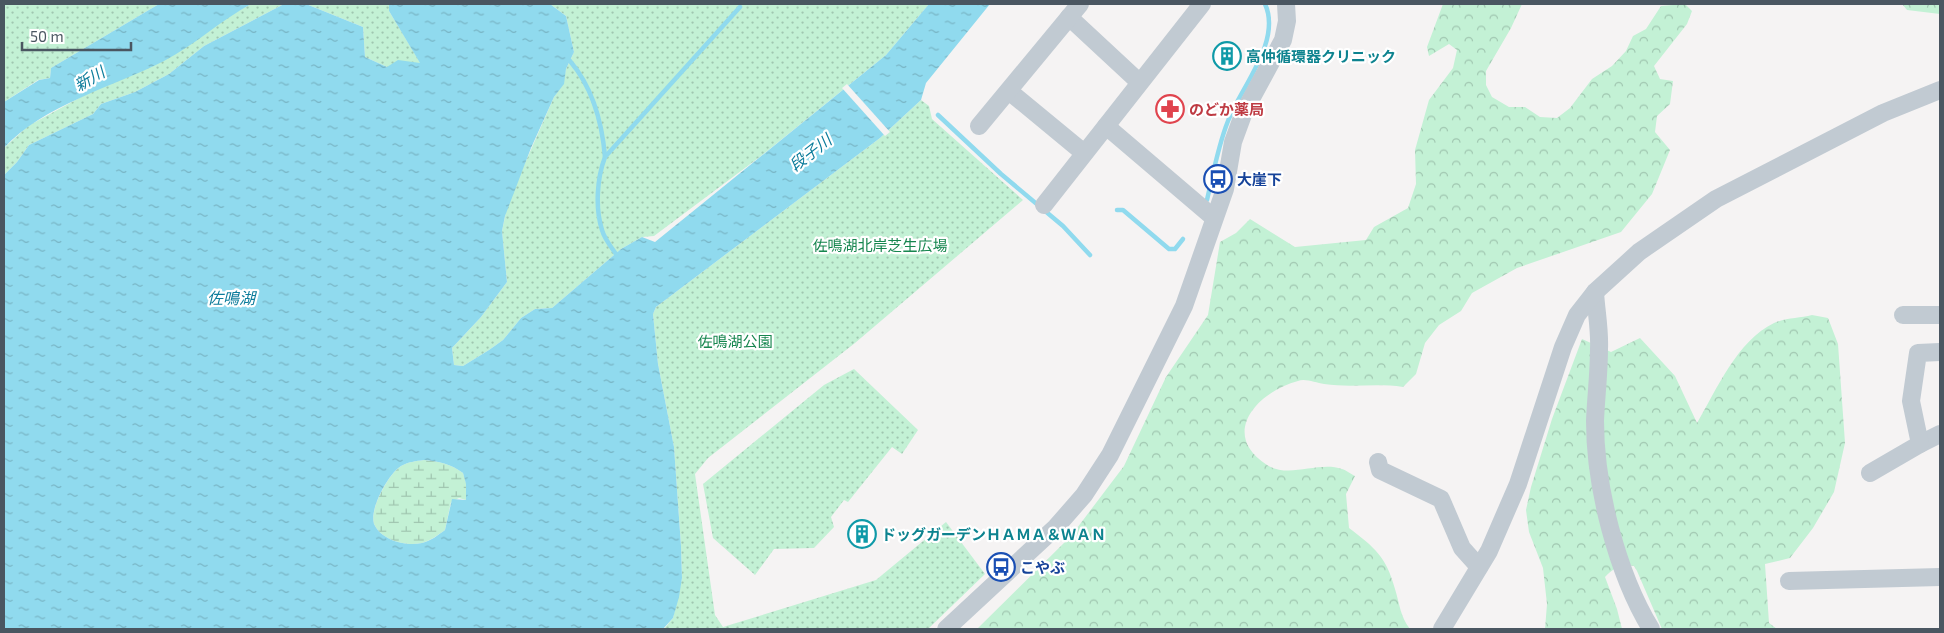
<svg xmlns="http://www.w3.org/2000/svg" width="1944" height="633" viewBox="0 0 1944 633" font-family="'Exo 2','Noto Sans JP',sans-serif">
  <defs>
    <pattern id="forest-crowns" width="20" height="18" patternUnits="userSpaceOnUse" patternTransform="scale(1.25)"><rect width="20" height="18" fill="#c3f1d5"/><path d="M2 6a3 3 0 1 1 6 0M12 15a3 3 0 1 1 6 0" fill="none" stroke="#a0c6b0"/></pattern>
    <pattern id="wetland-marsh" width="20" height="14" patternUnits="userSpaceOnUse" patternTransform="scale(1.25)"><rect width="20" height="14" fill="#c3f1d5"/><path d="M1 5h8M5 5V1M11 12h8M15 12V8" fill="none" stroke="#a0c6b0"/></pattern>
    <pattern id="park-dots" width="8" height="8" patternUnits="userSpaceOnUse" patternTransform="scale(1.25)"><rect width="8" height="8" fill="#c3f1d5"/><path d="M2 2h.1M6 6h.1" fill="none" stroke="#a0c6b0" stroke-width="1.8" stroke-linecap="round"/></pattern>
    <pattern id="water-ripples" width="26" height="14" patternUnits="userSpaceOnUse" patternTransform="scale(1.25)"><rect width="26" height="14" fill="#90daee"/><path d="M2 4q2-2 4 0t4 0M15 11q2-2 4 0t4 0" fill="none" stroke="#78b4c4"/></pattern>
  </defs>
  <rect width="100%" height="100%" fill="#f5f3f3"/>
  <!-- forest -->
  <g fill="url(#forest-crowns)">
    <path d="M 1443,4 L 1522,4 L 1511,28 L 1486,71 L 1486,85 L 1492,97 L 1509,107 L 1525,107 L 1540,117 L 1557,118 L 1570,108 L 1592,79 L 1612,66 L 1626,51 L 1633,36 L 1646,29 L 1661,6 L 1685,4 L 1692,11 L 1687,24 L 1654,66 L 1660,79 L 1673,81 L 1670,104 L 1657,116 L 1655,132 L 1670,150 L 1652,194 L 1621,232 L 1517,268 L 1472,293 L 1461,311 L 1439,325 L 1425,343 L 1416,374 L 1403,387 C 1377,383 1350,388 1324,384 C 1316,383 1305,378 1298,381 C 1257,392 1219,434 1267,465 C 1289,479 1318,461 1342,469 C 1346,470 1351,474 1355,476 L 1346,494 L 1349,528 C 1375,548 1386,556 1395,589 C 1400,605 1400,616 1410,629 L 977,629 L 1071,536 L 1124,466 L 1166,377 L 1208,315 L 1220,242 L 1236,233 L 1250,219 L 1295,247 L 1366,240 L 1374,227 L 1408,208 L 1416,184 L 1415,150 L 1429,100 L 1453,68 L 1457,50 L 1449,44 L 1429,56 L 1427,47 Z"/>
    <path d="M 1902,4 L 1940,4 L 1940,14 L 1907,10 Z"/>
    <path d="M 1812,315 L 1828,318 L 1838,344 L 1845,443 L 1834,492 L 1813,528 L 1790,558 L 1765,564 L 1769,623 L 1777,629 L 1662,629 L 1637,571 L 1634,566 C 1622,563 1613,568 1605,577 L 1617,609 L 1622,629 L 1545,629 L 1547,604 L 1543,568 L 1529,532 L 1526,510 L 1531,487 L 1552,419 L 1582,339 L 1611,352 L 1640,338 L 1675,376 L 1697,423 C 1717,389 1737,341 1774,323 C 1785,318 1800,318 1812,315 Z"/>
  </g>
  <!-- wetland -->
  <path fill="url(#wetland-marsh)" d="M 424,460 C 438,461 451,464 463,473 L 466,483 L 466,500 L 459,498 L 451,502 L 445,530 C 438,535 430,541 422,543 C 406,547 381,540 374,524 C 369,510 389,473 401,466 C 408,462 416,461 424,460 Z"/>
  <!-- park -->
  <g fill="url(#park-dots)">
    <path d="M 4,4 L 159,4 L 51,68 L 50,78 L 38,80 L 4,102 Z"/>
    <path d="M 251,4 L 284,4 L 204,46 L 169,74 L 135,92 L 101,104 L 93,114 L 29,145 L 17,162 L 4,175 L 4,148 L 28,126 Z"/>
    <path d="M 306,4 L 389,4 L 389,11 L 421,64 L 387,67 L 365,57 L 363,27 Z"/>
    <path d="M 550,4 L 929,4 L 886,55 L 761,156 L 654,236 L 642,237 L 621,249 L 552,308 L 535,309 L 521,318 L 503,340 L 489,350 L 463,366 L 454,365 L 452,348 L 481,317 L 507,282 L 502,231 L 508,202 L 554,97 L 563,84 L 566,69 L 574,52 L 566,16 Z"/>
    <path d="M 921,100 L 929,106 L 932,119 L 1023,200 L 855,343 L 708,458 L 695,474 L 715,615 L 723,627 L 876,580 L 946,522 L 985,574 L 928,629 L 664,629 L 673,618 L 682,578 L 681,546 L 674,447 L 658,364 L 653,314 L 656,307 L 880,138 Z"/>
    <path d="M 854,369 L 918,430 L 902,454 L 892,447 L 848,502 L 844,500 L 831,517 L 834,527 L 814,548 L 774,549 L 755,575 L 713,538 L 703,484 L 824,385 Z"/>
  </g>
  <!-- water -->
  <g fill="url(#water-ripples)" fill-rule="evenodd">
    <path d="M 159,4 L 251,4 C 221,20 195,45 164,61 C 113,87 43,105 4,148 L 4,102 L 39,80 L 50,78 L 51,68 Z"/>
    <path d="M 284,4 L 306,4 L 363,27 L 365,57 L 387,67 L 398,60 L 420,63 L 389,11 L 389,4 L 550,4 L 566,16 L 574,52 L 566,69 L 564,84 L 554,97 L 531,148 L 505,216 L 502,231 L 507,282 L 481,317 L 452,348 L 454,365 L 463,366 L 489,350 L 503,340 L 521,318 L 535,309 L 552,308 L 621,249 L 642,237 L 655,242 L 886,55 L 929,4 L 990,4 L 926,83 L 921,100 L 880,138 L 656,307 L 653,314 L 658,364 L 674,447 L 681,546 L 682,578 L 679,597 L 673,618 L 663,629 L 4,629 L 4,175 L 17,162 L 29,145 L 93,114 L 101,104 L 135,92 L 169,74 L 204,46 ZM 424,460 C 438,461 451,464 463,473 L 466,484 L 466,500 L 452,499 L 445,530 C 438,535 431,541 422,543 C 406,547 381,540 374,524 C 369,509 389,473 401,466 C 408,462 416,461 424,460 Z"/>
  </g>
  <!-- pier -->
  <path fill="#f5f3f3" d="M 847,84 L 890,132 L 885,136 L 842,88 Z"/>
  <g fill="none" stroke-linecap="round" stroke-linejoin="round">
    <!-- stream -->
    <g stroke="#90daee" stroke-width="4.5">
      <path d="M 570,61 C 593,88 602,122 605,157"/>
      <path d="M 938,115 L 1001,174 L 1063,226 L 1090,255"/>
      <path d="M 1207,200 C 1213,174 1218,146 1228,121 C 1241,87 1282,41 1265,4"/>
      <path d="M 1117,210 L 1123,210 L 1169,249 L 1175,249 L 1183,239"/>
      <path d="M 616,254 C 611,247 604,238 602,230 C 595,208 597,178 605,157 L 740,7"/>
    </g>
    <!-- minor -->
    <g stroke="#c1cad2" stroke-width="18">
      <path d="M 1069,17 L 1139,82"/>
      <path d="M 1010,92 L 1084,153"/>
      <path d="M 979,126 L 1080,4"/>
      <path d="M 1106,126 L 1214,218"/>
      <path d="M 1044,205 L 1202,4"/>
      <path d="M 1595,292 C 1596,310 1600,330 1599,349 C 1599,373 1596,397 1595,421 C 1595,487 1617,573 1651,629"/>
      <path d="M 1903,315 L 1940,315"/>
      <path d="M 1920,444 L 1940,434"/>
      <path d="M 1378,462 L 1380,470 L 1441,499 L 1462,548 L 1479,567"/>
      <path d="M 1870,473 L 1920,444 L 1911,401 L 1918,353 L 1940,352"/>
      <path d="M 1789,581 L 1940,577"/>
      <path d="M 946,629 L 1056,527 L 1084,495 L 1110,455 L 1184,306 L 1225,189 L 1233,142 L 1244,112 L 1283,40 L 1287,21 L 1286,4"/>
      <path d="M 1442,629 L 1489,551 L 1518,484 L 1563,347 L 1577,315 L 1595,292 L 1639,252 L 1716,199 L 1883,113 L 1940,90"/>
    </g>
  </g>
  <!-- icons -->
  <defs>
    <symbol id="building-ring" viewBox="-11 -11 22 22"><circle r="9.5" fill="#fff" stroke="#0f9aa8" stroke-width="1.5"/><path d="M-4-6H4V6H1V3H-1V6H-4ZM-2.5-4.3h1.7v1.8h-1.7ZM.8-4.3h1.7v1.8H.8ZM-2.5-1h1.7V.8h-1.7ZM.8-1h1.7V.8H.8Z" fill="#0f9aa8"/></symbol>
    <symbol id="pharmacy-ring" viewBox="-11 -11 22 22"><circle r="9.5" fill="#fff" stroke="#e0444e" stroke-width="1.5"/><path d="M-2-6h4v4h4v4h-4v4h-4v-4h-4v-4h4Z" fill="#e0444e"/></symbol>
    <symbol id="bus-ring" viewBox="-11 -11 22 22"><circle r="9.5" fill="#fff" stroke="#1a4fb4" stroke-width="1.5"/><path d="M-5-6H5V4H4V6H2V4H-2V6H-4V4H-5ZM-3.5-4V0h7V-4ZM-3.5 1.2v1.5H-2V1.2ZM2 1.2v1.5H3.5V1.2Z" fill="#1a4fb4"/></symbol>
  </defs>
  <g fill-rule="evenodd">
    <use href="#building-ring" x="1211" y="40" width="32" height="32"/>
    <use href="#pharmacy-ring" x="1154" y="93" width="32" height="32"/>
    <use href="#bus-ring" x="1202" y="163" width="32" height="32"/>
    <use href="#building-ring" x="846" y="518" width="32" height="32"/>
    <use href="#bus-ring" x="985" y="551" width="32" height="32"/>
  </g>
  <g text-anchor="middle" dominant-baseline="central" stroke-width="4.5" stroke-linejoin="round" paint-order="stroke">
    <!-- culture labels -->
    <g font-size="15" font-weight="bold" fill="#0d838f" stroke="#fff" text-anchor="start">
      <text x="1246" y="56">高仲循環器クリニック</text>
      <text x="881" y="534">ドッグガーデンＨＡＭＡ＆ＷＡＮ</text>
    </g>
    <!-- health labels -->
    <g font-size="15" font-weight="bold" fill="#be3a42" stroke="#fff" text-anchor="start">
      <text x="1189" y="109">のどか薬局</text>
    </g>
    <!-- transit labels -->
    <g font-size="15" font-weight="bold" fill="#164399" stroke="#fff" text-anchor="start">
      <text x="1237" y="179">大崖下</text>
      <text x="1020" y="567">こやぶ</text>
    </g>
    <!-- park labels -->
    <g font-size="15" fill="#17864f" stroke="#fff">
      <text x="880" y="245">佐鳴湖北岸芝生広場</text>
      <text x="735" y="341">佐鳴湖公園</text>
    </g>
    <!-- water labels -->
    <g font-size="16" font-style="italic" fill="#0c7c9b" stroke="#fff">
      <text transform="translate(89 78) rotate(-30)">新川</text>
      <text transform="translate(810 152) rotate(-38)">段子川</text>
      <text x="231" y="297">佐鳴湖</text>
    </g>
  </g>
  <!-- border -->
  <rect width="1944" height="633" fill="none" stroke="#4a5661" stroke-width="10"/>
  <!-- scale -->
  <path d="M22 42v8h109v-8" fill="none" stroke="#4a5661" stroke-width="2.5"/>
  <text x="30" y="42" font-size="15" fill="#4a5661" stroke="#ffffff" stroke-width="4" paint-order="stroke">50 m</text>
</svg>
